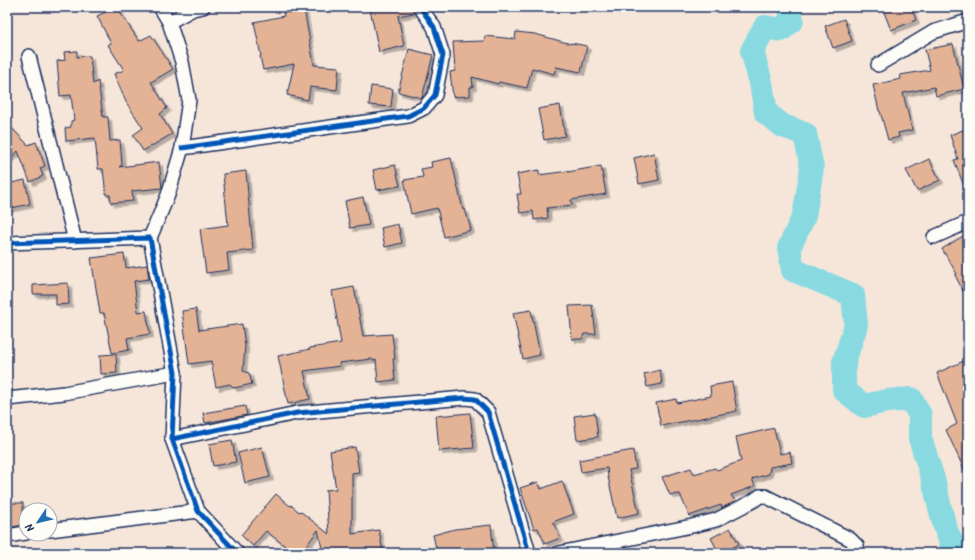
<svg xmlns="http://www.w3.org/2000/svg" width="975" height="560" viewBox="0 0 975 560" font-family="Kalam,sans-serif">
  <defs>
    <filter id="shadow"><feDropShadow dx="3.5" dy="3.5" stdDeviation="0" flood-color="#0004"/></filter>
  </defs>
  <rect width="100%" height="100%" fill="#f6e6da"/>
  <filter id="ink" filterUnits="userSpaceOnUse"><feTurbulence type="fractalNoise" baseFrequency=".025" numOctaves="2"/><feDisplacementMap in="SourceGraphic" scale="8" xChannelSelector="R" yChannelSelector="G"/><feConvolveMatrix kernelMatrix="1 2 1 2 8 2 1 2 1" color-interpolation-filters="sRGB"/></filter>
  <g filter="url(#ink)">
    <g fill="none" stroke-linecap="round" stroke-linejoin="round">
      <!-- river -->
      <path stroke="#88dae0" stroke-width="24" d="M 790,7 L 792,20 L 781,30 L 765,27 L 752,51 L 761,83 L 766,113 L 783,126 L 805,134 L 812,168 L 804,216 L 789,248 L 793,270 L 853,295 L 856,325 L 844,362 L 844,390 L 864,406 L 887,401 L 911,399 L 920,415 L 920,438 L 933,479 L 944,524 L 952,545 L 968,550"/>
    </g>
    <!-- building -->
    <g fill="#e4b396" stroke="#1b2f5e" filter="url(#shadow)">
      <path d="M 116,7 L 118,7 L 123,17 L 139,41 L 151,35 L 173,69 L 151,82 L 167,108 L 160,114 L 172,134 L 143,151 L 133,135 L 143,128 L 126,102 L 114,74 L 124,70 L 108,45 L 111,43 L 97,16 Z"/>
      <path d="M 381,7 L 412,7 L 414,13 L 398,16 L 404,46 L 379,52 L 370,9 Z"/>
      <path d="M 882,7 L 911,7 L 916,20 L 891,30 Z"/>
      <path d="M 304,9 L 314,65 L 339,67 L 337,90 L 310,87 L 308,100 L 287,95 L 294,64 L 263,70 L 260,56 L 261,56 L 254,22 L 284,16 L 283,13 Z"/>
      <path d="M 844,19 L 852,41 L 833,48 L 825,26 Z"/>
      <path d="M 516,32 L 535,34 L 571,44 L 571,43 L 587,46 L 581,72 L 556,67 L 554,74 L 532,68 L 527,88 L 499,82 L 498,84 L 472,77 L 473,87 L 470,87 L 470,96 L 453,97 L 450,72 L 455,71 L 453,42 L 484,41 L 485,36 L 515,39 Z"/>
      <path d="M 953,44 L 964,89 L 936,96 L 934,87 L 903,93 L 912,130 L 898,133 L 899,137 L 888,140 L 880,111 L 879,111 L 873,85 L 901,79 L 900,75 L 930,70 L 925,50 Z"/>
      <path d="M 409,49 L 433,55 L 422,98 L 398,92 Z"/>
      <path d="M 77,51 L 77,57 L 90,56 L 93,84 L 98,81 L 103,117 L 108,117 L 110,141 L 120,140 L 122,165 L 119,167 L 159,162 L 162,188 L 132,191 L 133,201 L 111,203 L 110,195 L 106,195 L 103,169 L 98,169 L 95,138 L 66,141 L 65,128 L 71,127 L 71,121 L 74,120 L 71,95 L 60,96 L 57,61 L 65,60 L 64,52 Z"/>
      <path d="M 371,86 L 393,89 L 391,107 L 369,105 Z"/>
      <path d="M 560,105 L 565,136 L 544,140 L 538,109 Z"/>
      <path d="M 7,123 L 28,145 L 36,142 L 45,166 L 40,168 L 43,176 L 30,182 L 18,151 L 7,161 Z"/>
      <path d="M 968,128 L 968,194 L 967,194 L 954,160 L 958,159 L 950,135 Z"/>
      <path d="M 654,153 L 659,180 L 639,184 L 634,158 Z"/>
      <path d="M 451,158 L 463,210 L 465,209 L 471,230 L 444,237 L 437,208 L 411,214 L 404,180 L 423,177 L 421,169 L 432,167 L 431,162 Z"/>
      <path d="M 929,159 L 940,180 L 917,191 L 906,170 Z"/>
      <path d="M 395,165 L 400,186 L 377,190 L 373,170 Z"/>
      <path d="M 601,166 L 606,194 L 571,200 L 572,205 L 547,208 L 548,218 L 534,220 L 533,211 L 520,213 L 517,194 L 521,194 L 517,174 L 539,170 L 539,175 L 568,171 L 568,172 Z"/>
      <path d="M 246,171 L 253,250 L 227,253 L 229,270 L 206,273 L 200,229 L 228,225 L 223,174 Z"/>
      <path d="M 25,180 L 30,204 L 7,209 L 7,184 Z"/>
      <path d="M 363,197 L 369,225 L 350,228 L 345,201 Z"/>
      <path d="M 398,224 L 402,243 L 385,247 L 381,228 Z"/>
      <path d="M 963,236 L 968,244 L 968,301 L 955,275 L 957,274 L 942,249 Z"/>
      <path d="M 124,254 L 126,268 L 147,265 L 149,279 L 134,281 L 138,312 L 146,311 L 150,334 L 127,338 L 129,350 L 112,353 L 104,313 L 100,313 L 91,258 Z"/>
      <path d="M 68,283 L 69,304 L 56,305 L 56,294 L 33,294 L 33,285 Z"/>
      <path d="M 354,287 L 363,336 L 392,334 L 395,359 L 393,359 L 395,380 L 378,382 L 376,360 L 373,361 L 372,359 L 339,363 L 340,366 L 304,371 L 310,399 L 288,404 L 278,356 L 310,349 L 310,348 L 341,343 L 332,291 Z"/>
      <path d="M 592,305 L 596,334 L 584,334 L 582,339 L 572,339 L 569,306 Z"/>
      <path d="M 196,309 L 199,330 L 242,324 L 245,346 L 243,371 L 249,373 L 252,384 L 234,388 L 230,384 L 216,387 L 211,361 L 189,364 L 182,311 Z"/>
      <path d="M 531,310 L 540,355 L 523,359 L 513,313 Z"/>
      <path d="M 116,354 L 117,373 L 101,374 L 100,355 Z"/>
      <path d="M 968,359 L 968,478 L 946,430 L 957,424 L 937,373 Z"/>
      <path d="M 660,370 L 662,384 L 647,387 L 644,374 Z"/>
      <path d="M 732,382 L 737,411 L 661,426 L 656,403 L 676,399 L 677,403 L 711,396 L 710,386 Z"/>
      <path d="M 245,406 L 247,415 L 205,423 L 203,413 Z"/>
      <path d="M 470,413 L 474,448 L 439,451 L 436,416 Z"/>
      <path d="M 595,413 L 598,437 L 577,440 L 574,416 Z"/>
      <path d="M 774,428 L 780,454 L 790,452 L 792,463 L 770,467 L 769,474 L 752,479 L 755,486 L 731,495 L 735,501 L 722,508 L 721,505 L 689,516 L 680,494 L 670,495 L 662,477 L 691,468 L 694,474 L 715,468 L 717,470 L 741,461 L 736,437 Z"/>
      <path d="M 232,440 L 236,462 L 213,466 L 209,444 Z"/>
      <path d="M 262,447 L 270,477 L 245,483 L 238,453 Z"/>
      <path d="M 355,447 L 359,472 L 352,473 L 352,534 L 379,530 L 383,553 L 323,553 L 318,530 L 301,553 L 280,553 L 285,546 L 266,531 L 253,546 L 241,535 L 276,494 L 290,506 L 291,505 L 299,512 L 300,511 L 329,534 L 326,490 L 336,489 L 330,451 Z"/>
      <path d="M 633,450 L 636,469 L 629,470 L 639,513 L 617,518 L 608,477 L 607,468 L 581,472 L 579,460 Z"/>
      <path d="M 562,481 L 574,514 L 553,522 L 560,538 L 545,544 L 538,528 L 534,529 L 520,488 L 538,482 L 541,489 Z"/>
      <path d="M 7,503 L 23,503 L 23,525 L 7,528 Z"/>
      <path d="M 491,525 L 494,553 L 437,553 L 433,535 L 455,529 Z"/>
      <path d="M 730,528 L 739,544 L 723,553 L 719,553 L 711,538 Z"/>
    </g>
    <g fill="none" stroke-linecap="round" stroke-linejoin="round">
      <defs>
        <g id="minor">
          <path d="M 169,22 L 193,9 L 203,7"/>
          <path d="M 29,56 L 75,241"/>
          <path d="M 878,65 L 933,32 L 968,21"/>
          <path d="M 182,148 L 408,116 L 424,108 L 435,95 L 443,55 L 434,27 L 420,7"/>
          <path d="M 934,237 L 968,222"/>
          <path d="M 150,238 L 168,195 L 182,148 L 189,100 L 182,62 L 169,22 L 160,7"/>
          <path d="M 7,243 L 150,238 L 175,373 L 172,439 L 198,511 L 237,553"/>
          <path d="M 7,399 L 64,393 L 175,373"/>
          <path d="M 172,439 L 297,413 L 464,398 L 475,399 L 488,412 L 529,553"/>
          <path d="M 50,530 L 198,511"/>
          <path d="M 7,536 L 26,533"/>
          <path d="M 559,553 L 692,526 L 716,520 L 753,501 L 760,496 L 765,496 L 850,539 L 857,546 L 858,553"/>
        </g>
      </defs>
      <!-- minor casing -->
      <use href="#minor" stroke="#1b2f5e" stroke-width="16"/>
      <!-- minor -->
      <use href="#minor" stroke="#fdfcf7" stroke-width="13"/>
      <defs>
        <g id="cycleway">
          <path d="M 182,148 L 408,116 L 424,108 L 435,95 L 443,55 L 434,27 L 420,7"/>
          <path d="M 7,243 L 150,238 L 175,373 L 172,439 L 198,511 L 237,553"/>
          <path d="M 172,439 L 297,413 L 464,398 L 475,399 L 488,412 L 529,553"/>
        </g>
      </defs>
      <!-- cycleway casing -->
      <use href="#cycleway" stroke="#fdfcf7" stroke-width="8"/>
      <!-- cycleway -->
      <use href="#cycleway" stroke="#0057b8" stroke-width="5"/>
    </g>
  </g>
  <!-- margin -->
  <rect width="975" height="560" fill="none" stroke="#fdfcf7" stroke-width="24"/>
  <rect x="12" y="12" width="951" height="536" fill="none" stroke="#1b2f5e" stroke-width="1.5" filter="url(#ink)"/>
  <!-- north arrow -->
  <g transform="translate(38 522) rotate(235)"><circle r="19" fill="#fdfcf7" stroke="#a3aaba"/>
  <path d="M0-3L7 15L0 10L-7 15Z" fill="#1f6fb2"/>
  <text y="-6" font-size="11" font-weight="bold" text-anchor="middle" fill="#1b2f5e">N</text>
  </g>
</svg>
